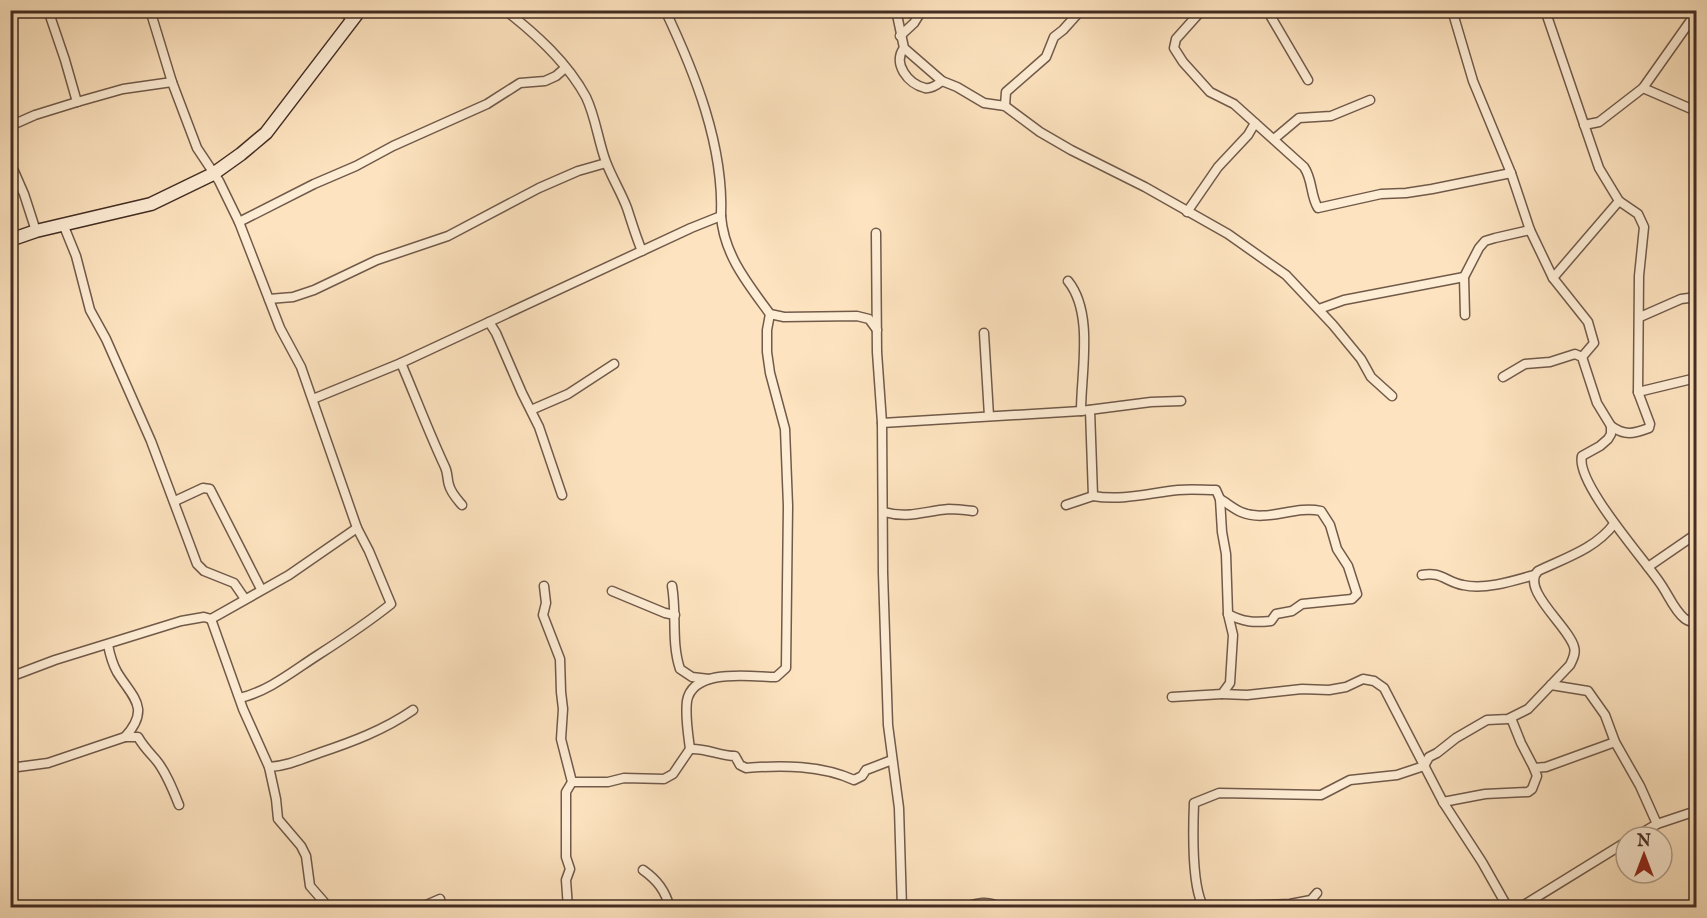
<svg xmlns="http://www.w3.org/2000/svg" width="1707" height="918" viewBox="0 0 1707 918" font-family="'IM FELL English',serif">
  <rect width="100%" height="100%" fill="#fde3bf"/>
  <filter id="stains"><feTurbulence type="fractalNoise" baseFrequency=".00333" numOctaves="4"/><feColorMatrix values="0 0 0 0 .2 0 0 0 0 .09 0 0 0 0 .02 0 0 0 .5 -.17"/></filter>
  <radialGradient id="worn" r=".72"><stop offset=".6" stop-color="#630" stop-opacity="0"/><stop offset="1" stop-color="#630" stop-opacity=".3"/></radialGradient>
  <g fill="none" stroke-linecap="round" stroke-linejoin="round">
    <defs>
      <g id="street">
        <path d="M 48,10 L 65,60 L 77,102"/>
        <path d="M 150,10 L 172,82 L 197,148 L 219,181 L 239,222 L 280,328 L 301,367 L 357,528 L 369,551 L 391,604 C 367,623 343,639 318,655 C 293,671 269,691 240,698"/>
        <path d="M 341,10 L 353,20"/>
        <path d="M 505,10 C 536,34 567,62 586,97 C 596,118 598,141 606,162 C 612,178 621,192 627,208 C 632,223 636,237 642,251"/>
        <path d="M 665,10 C 695,73 724,146 721,216"/>
        <path d="M 896,10 L 904,48 L 942,81 L 957,87 L 984,103 L 1005,106 L 1040,132 L 1071,150 L 1145,187 L 1228,234 L 1286,275 L 1333,325 L 1361,359 L 1371,377 L 1392,396"/>
        <path d="M 1202,10 L 1176,39 L 1174,48 L 1183,62 L 1210,92 L 1234,104 L 1304,167 C 1313,180 1310,195 1318,208 L 1381,194 L 1406,193 L 1432,189 L 1511,173"/>
        <path d="M 1267,10 L 1308,80"/>
        <path d="M 1452,10 L 1473,81 L 1511,173 L 1530,230 L 1553,278 L 1588,322 L 1594,343 L 1582,357"/>
        <path d="M 1545,10 L 1599,168 L 1619,201 L 1553,278"/>
        <path d="M 900,36 L 914,23 L 922,10"/>
        <path d="M 904,48 C 892,63 908,84 925,88 C 931,89 937,85 942,81"/>
        <path d="M 1643,88 L 1696,111"/>
        <path d="M 1005,106 L 1006,92 L 1046,57 L 1054,37 L 1063,30 L 1081,10"/>
        <path d="M 1584,125 L 1599,122 L 1643,88 L 1696,13"/>
        <path d="M 10,126 L 35,115 L 77,102 L 123,89 L 172,82"/>
        <path d="M 1274,139 L 1299,118 L 1331,116 L 1370,100"/>
        <path d="M 10,162 L 24,194 L 36,231"/>
        <path d="M 1187,212 L 1218,167 L 1248,135 L 1255,123"/>
        <path d="M 239,222 L 314,184 L 356,166 L 393,146 L 487,104 L 520,83 L 545,81 L 556,76 L 564,69 L 564,66"/>
        <path d="M 63,224 L 76,256 L 90,310 L 106,339 L 151,441 L 197,564 L 204,571 L 234,583 L 245,599"/>
        <path d="M 876,233 L 877,352 L 882,423 L 883,573 L 888,725 L 899,808 L 902,908"/>
        <path d="M 1068,281 C 1094,313 1081,372 1081,411"/>
        <path d="M 269,299 L 293,297 L 314,290 L 377,260 L 448,236 L 539,188 L 578,171 L 606,163"/>
        <path d="M 1319,309 L 1344,300 L 1464,277"/>
        <path d="M 1465,315 L 1464,277 L 1479,248 L 1485,241 L 1495,238 L 1530,230"/>
        <path d="M 1640,317 L 1681,299 L 1696,297"/>
        <path d="M 489,322 L 496,333 L 522,393 L 539,427 L 562,495"/>
        <path d="M 984,333 L 989,416"/>
        <path d="M 401,363 C 416,398 429,433 445,467 C 448,473 447,479 449,485 C 451,493 457,499 462,505"/>
        <path d="M 1503,377 L 1525,364 L 1550,362 L 1575,354 L 1582,357 L 1597,403 L 1611,426 L 1611,434 L 1608,439 L 1600,446 L 1582,456 C 1575,482 1644,559 1660,583 C 1668,594 1674,610 1684,618 C 1687,621 1692,622 1696,623"/>
        <path d="M 1638,392 L 1696,378"/>
        <path d="M 313,399 L 401,363 L 691,228 L 721,216 C 724,255 748,284 770,314 L 784,317 L 857,316 L 869,319 L 877,330"/>
        <path d="M 531,410 L 568,394 L 614,364"/>
        <path d="M 1090,410 L 1093,496 C 1122,501 1149,493 1178,490 C 1191,489 1204,490 1216,490 L 1220,499 L 1222,532 L 1226,554 L 1228,614 L 1233,635 L 1230,683 L 1222,694 L 1172,697"/>
        <path d="M 882,423 L 1081,411 L 1151,402 L 1181,401"/>
        <path d="M 1611,426 C 1625,436 1633,434 1649,428 L 1650,424 L 1638,392 L 1639,276 L 1644,227 L 1638,214 L 1619,201"/>
        <path d="M 1220,499 C 1227,503 1234,509 1241,512 C 1267,523 1294,505 1321,511 L 1330,525 L 1337,549 L 1348,566 L 1357,594 L 1352,599 L 1302,604 L 1292,611 L 1276,614 L 1271,621 C 1254,623 1243,622 1228,614"/>
        <path d="M 175,501 L 203,488 L 210,489 L 261,589"/>
        <path d="M 1066,505 L 1093,496"/>
        <path d="M 884,512 C 909,519 924,511 949,509 C 957,509 965,510 973,511"/>
        <path d="M 1648,567 L 1696,534"/>
        <path d="M 1422,575 C 1441,571 1446,582 1463,585 C 1485,590 1513,581 1534,575"/>
        <path d="M 544,586 L 546,603 L 543,615 L 560,659 L 561,692 L 563,709 L 561,739 L 572,782 L 566,792 L 566,857 L 570,869 L 566,880 L 568,908"/>
        <path d="M 672,586 C 677,614 671,642 680,669 L 692,677 L 709,679"/>
        <path d="M 612,591 L 665,613 L 675,615"/>
        <path d="M 211,619 L 243,709 L 269,767 L 276,799 L 278,819 L 301,846 L 306,856 L 310,886 L 324,902 L 325,908"/>
        <path d="M 10,677 L 55,660 L 181,621 L 204,617 L 211,619 L 289,575 L 357,528"/>
        <path d="M 1551,685 L 1588,691 L 1605,715 L 1615,742 L 1640,786 L 1657,824"/>
        <path d="M 1222,694 L 1247,695 L 1302,689 L 1329,690 L 1346,687 L 1363,679 L 1374,681 L 1384,688 L 1443,802 L 1482,862 L 1508,908"/>
        <path d="M 1511,718 L 1521,743 L 1534,768"/>
        <path d="M 125,737 L 138,737 C 143,746 149,752 156,760 C 166,772 173,790 179,805"/>
        <path d="M 690,749 C 707,748 719,756 735,756 L 740,765 L 746,768 C 782,765 821,765 854,780 L 862,776 L 866,770 L 892,760"/>
        <path d="M 269,767 C 287,766 302,759 319,753 C 352,742 384,730 413,710"/>
        <path d="M 10,768 L 48,763 L 125,737 C 151,708 133,698 117,672 C 112,663 110,655 108,645"/>
        <path d="M 572,782 L 608,782 L 624,778 L 664,779 L 673,774 L 690,749 C 688,733 685,716 687,701 C 693,667 752,677 776,677 L 786,668 L 788,506 L 785,429 L 770,373 L 767,352 L 767,330 L 770,314"/>
        <path d="M 1443,802 L 1485,794 L 1528,792 L 1532,789 L 1537,776 L 1534,768 L 1546,767 L 1615,742"/>
        <path d="M 1635,837 L 1657,824 L 1696,811"/>
        <path d="M 643,870 C 657,880 665,890 670,908"/>
        <path d="M 1317,893 L 1311,900 L 1290,904 L 1212,907 L 1202,904 C 1192,882 1193,828 1194,803 L 1219,793 L 1321,795 L 1350,780 L 1397,775 L 1424,766 L 1429,757 L 1437,753 L 1456,738 L 1487,720 L 1508,719 L 1528,709 L 1570,665 C 1573,659 1576,653 1574,647 C 1569,627 1520,589 1538,571 C 1565,558 1595,549 1614,524"/>
        <path d="M 394,908 L 424,906 L 440,899"/>
        <path d="M 962,908 C 975,904 988,899 1000,908"/>
        <path d="M 1519,908 L 1626,842"/>
      </g>
      <path id="secondary" d="M 10,240 L 36,231 L 151,204 L 213,174 L 241,154 L 266,133 L 360,10"/>
    </defs>
    <!-- street casing -->
    <use href="#street" stroke="#715a4a" stroke-width="11"/>
    <!-- secondary casing -->
    <use href="#secondary" stroke="#422c23" stroke-width="15"/>
    <!-- street -->
    <use href="#street" stroke="#feedd5" stroke-width="8"/>
    <!-- secondary -->
    <use href="#secondary" stroke="#feedd5" stroke-width="12"/>
  </g>
  <!-- margin -->
  <rect width="1707" height="918" fill="none" stroke="#fde3bf" stroke-width="36"/>
  <rect x="12" y="12" width="1683" height="894" fill="none" stroke="#422c23" stroke-width="3"/>
  <rect x="18" y="18" width="1671" height="882" fill="none" stroke="#422c23" stroke-width="1.5"/>
  <!-- north arrow -->
  <g transform="translate(1644 855)"><circle r="28" fill="#feedd5" stroke="#b3a08e" stroke-width="1.5"/>
  <path d="M0-4.5L10 22L0 15L-10 22Z" fill="#8f2418"/>
  <text y="-9" font-size="16" font-weight="bold" text-anchor="middle" fill="#422c23">N</text>
  </g>
  <rect width="100%" height="100%" filter="url(#stains)"/>
  <rect width="100%" height="100%" fill="url(#worn)"/>
</svg>
